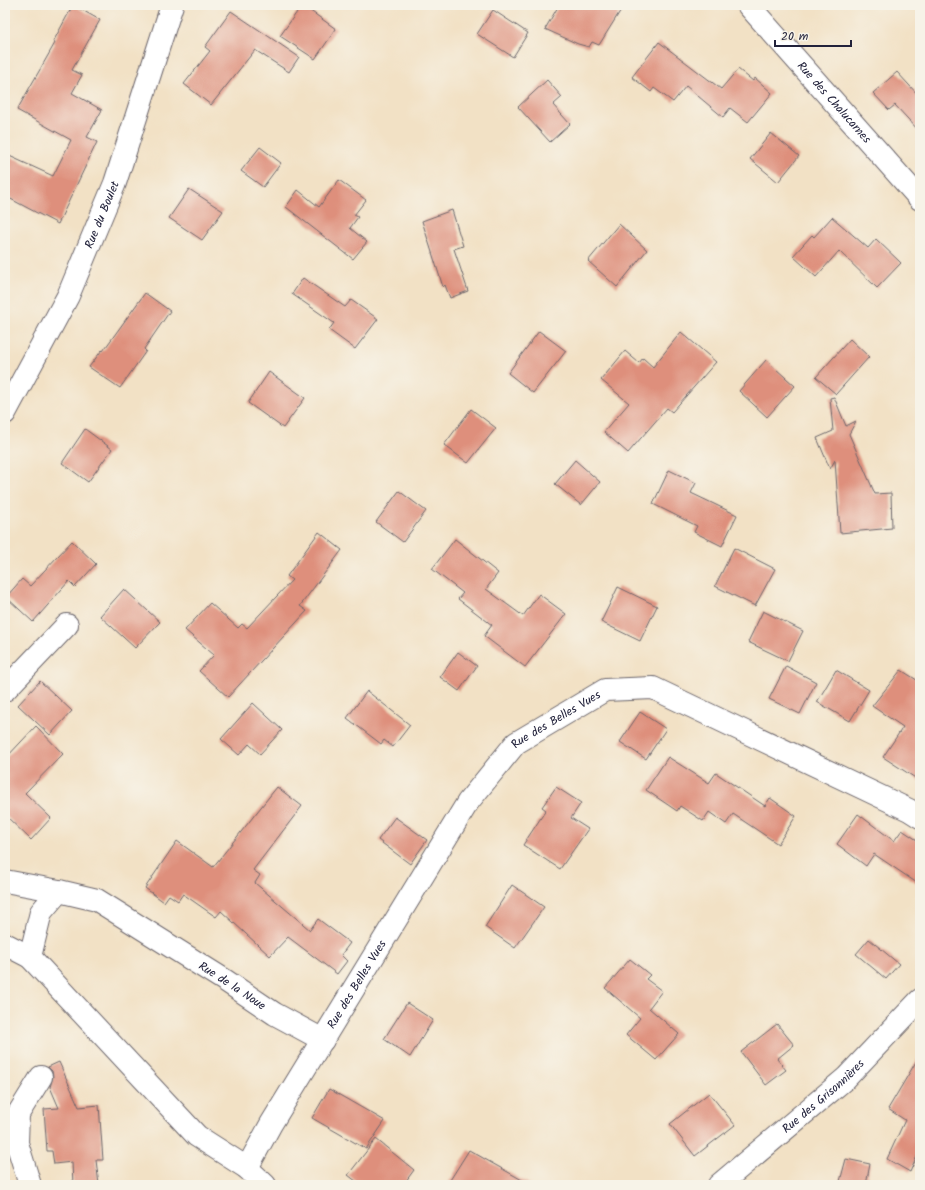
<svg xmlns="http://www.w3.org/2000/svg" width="925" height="1190" viewBox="0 0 925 1190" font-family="Kalam,sans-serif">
  <rect width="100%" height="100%" fill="#f7f3e8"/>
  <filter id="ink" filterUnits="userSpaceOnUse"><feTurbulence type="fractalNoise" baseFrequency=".025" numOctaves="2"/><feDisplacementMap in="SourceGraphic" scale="8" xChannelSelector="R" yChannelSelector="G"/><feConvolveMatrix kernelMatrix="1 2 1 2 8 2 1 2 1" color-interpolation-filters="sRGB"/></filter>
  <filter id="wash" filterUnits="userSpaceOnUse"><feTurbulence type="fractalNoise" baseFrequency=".012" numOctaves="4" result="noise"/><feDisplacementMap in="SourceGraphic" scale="16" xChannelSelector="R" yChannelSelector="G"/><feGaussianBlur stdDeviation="0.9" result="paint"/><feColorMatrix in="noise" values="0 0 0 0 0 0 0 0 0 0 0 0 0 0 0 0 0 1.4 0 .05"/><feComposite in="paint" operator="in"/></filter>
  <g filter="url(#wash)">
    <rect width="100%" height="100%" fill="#f2e1c5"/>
    <g id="blocks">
      <!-- building -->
      <g fill="#de8f7c">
        <path d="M 73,5 L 100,20 L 72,70 L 82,75 L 72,93 L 102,110 L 87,137 L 97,142 L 58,224 L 5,196 L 5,154 L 53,176 L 71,140 L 17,110 L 55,43 L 53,42 Z"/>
        <path d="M 302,5 L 336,29 L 315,59 L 280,36 Z"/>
        <path d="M 559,5 L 624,5 L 599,45 L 592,42 L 589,47 L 578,44 L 545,29 Z"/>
        <path d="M 493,10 L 528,33 L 513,57 L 477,34 Z"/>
        <path d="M 231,11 L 299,57 L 289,72 L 255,50 L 211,105 L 184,84 L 210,51 L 205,47 Z"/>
        <path d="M 659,42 L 721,89 L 738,69 L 753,81 L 755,78 L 772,93 L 748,122 L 730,108 L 723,117 L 686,86 L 673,102 L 654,88 L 651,92 L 632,77 Z"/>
        <path d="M 897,72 L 920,97 L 920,132 L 895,105 L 889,110 L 873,93 Z"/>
        <path d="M 547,80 L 562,97 L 553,105 L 570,124 L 550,142 L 518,107 Z"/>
        <path d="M 771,133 L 799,156 L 778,182 L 750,159 Z"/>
        <path d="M 260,147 L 281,163 L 263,187 L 241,171 Z"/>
        <path d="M 339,180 L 366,200 L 354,215 L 358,217 L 350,228 L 367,242 L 353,259 L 286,207 L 298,190 L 319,207 Z"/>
        <path d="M 189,189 L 223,211 L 202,240 L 169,218 Z"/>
        <path d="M 452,210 L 463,246 L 454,249 L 468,291 L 450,298 L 445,285 L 443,287 L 422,221 Z"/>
        <path d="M 832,217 L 868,248 L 876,239 L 901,263 L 877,288 L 839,251 L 816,277 L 793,256 L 812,235 L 814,237 Z"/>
        <path d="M 619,224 L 647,250 L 617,287 L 588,261 Z"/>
        <path d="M 303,278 L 345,307 L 351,300 L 378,319 L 355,349 L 329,330 L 334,323 L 292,294 Z"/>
        <path d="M 145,293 L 170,311 L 144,349 L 146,351 L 120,388 L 89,367 L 102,350 L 103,351 Z"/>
        <path d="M 539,331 L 566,351 L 533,393 L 508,373 Z"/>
        <path d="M 681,332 L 716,362 L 672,412 L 667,408 L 628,453 L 604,432 L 629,403 L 601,380 L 625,351 L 639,363 L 643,358 L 653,367 Z"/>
        <path d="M 850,339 L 869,357 L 836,394 L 816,377 Z"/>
        <path d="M 766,360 L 795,386 L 767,417 L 739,391 Z"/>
        <path d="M 269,372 L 305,398 L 283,428 L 248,403 Z"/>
        <path d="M 834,397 L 846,426 L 856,421 L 849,434 L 875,494 L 891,493 L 892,528 L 840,533 L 835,460 L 830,469 L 817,438 L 833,431 L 830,398 Z"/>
        <path d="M 471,409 L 496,428 L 468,463 L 444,445 Z"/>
        <path d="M 85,429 L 112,449 L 88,482 L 62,463 Z"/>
        <path d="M 575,460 L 600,482 L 581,505 L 555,484 Z"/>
        <path d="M 669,470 L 696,483 L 691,493 L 737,515 L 722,546 L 694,532 L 697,526 L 653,504 Z"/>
        <path d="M 399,491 L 426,511 L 403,542 L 376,522 Z"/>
        <path d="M 319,532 L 342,550 L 300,606 L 307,611 L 228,697 L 199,671 L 214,655 L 185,630 L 210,603 L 238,628 L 242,624 L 247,628 L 292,580 L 287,576 Z"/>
        <path d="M 455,539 L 498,573 L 486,589 L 523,616 L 539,594 L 566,614 L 525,667 L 484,636 L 492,625 L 458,599 L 463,593 L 432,569 Z"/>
        <path d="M 72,541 L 96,564 L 75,587 L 69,581 L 33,622 L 6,597 L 22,579 L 30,586 Z"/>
        <path d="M 734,548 L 775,569 L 755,606 L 715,586 Z"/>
        <path d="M 618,587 L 657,606 L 640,641 L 601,622 Z"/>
        <path d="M 124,589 L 160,622 L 135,648 L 100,616 Z"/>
        <path d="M 763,611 L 803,631 L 788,661 L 748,642 Z"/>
        <path d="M 458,652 L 477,666 L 459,691 L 440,677 Z"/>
        <path d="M 786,666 L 816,682 L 800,714 L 769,699 Z"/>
        <path d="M 836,670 L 869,690 L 850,721 L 817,702 Z"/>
        <path d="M 901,670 L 920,682 L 920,781 L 883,757 L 903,727 L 872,706 Z"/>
        <path d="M 40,681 L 72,711 L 50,735 L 18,705 Z"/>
        <path d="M 367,691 L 410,725 L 393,747 L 384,740 L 381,744 L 347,718 Z"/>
        <path d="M 253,703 L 282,730 L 260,754 L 249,744 L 239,755 L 221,739 Z"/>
        <path d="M 640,712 L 666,729 L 646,759 L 620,742 Z"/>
        <path d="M 36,726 L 63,754 L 25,793 L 51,818 L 31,840 L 5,815 L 5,759 Z"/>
        <path d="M 668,757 L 709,783 L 716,773 L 765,806 L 770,798 L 796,816 L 778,844 L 733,814 L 726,824 L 709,812 L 703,821 L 680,806 L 677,811 L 646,790 Z"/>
        <path d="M 277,787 L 302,806 L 253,870 L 260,875 L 255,883 L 310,930 L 318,919 L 350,943 L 341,955 L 347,961 L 337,974 L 288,937 L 270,956 L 221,911 L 216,917 L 183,894 L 178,901 L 169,895 L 164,902 L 145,888 L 177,841 L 213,867 Z"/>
        <path d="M 556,787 L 581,803 L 571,818 L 588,829 L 560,869 L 523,845 L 546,810 L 542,807 Z"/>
        <path d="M 858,814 L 894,841 L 902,830 L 920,842 L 920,885 L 874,854 L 866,866 L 837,844 Z"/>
        <path d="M 395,817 L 427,840 L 410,864 L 378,840 Z"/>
        <path d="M 512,885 L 544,907 L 515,948 L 485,927 Z"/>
        <path d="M 869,939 L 899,964 L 886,979 L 856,954 Z"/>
        <path d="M 630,959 L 650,975 L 646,979 L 662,991 L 649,1008 L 679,1034 L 656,1060 L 626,1035 L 640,1018 L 605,988 Z"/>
        <path d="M 407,1003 L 433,1020 L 410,1057 L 384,1039 Z"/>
        <path d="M 777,1024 L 794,1045 L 777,1059 L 786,1070 L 766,1085 L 741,1052 Z"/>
        <path d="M 920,1055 L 920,1150 L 910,1172 L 887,1159 L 905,1120 L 888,1109 Z"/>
        <path d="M 59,1062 L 79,1107 L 99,1105 L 103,1160 L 96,1160 L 99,1185 L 73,1185 L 72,1162 L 54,1164 L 52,1151 L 47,1151 L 44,1109 L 59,1108 L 50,1087 L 53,1077 L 52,1071 L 48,1067 Z"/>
        <path d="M 329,1089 L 385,1121 L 366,1149 L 312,1118 Z"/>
        <path d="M 709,1093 L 735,1125 L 695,1156 L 670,1124 Z"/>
        <path d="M 376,1139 L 414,1170 L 403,1185 L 361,1185 L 348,1175 Z"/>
        <path d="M 469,1150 L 490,1162 L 531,1185 L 447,1185 Z"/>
        <path d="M 846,1159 L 870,1164 L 866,1185 L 839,1185 Z"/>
      </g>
    </g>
  </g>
  <g filter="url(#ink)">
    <use href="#blocks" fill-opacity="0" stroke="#6b656b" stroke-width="1"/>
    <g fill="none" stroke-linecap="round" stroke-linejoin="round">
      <defs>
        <g id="minor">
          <path id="s1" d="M 748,5 L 920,199"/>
          <path id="s2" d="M 5,413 L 68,296 L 115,183 L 172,5"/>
          <path d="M 5,690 L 67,625"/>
          <path id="s3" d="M 5,881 L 59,891 L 97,900 L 226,981 L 275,1014 L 323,1040"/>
          <path d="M 5,944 L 30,957 L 197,1136 L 247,1168 L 265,1185"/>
          <path d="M 30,957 L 41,912 L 59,891"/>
          <path id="s4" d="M 247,1168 L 271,1124 L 468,802 L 516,743 L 605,690 L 653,688 L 909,810 L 920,817"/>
          <path d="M 30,1185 L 17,1143 L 18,1114 L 41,1077"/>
          <path id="s5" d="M 719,1185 L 846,1078 L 920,1000"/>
        </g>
      </defs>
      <!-- minor casing -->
      <use href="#minor" stroke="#6b656b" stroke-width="24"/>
      <!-- minor -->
      <use href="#minor" stroke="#fff" stroke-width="22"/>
    </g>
  </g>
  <g text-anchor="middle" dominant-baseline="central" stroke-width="3" stroke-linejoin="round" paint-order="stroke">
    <!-- street labels -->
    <g font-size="12" fill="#22223b" stroke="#f7f3e8">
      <text stroke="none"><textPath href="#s1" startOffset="130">Rue des Chalucarnes</textPath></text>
      <text stroke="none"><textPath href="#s2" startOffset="221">Rue du Boulet</textPath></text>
      <text stroke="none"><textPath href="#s4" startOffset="550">Rue des Belles Vues</textPath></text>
      <text stroke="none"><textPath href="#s4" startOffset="214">Rue des Belles Vues</textPath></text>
      <text stroke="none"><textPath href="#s3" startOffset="254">Rue de la Noue</textPath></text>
      <text stroke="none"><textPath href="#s5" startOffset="137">Rue des Grisonnières</textPath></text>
    </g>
  </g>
  <!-- margin -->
  <rect width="925" height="1190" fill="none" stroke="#f7f3e8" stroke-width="20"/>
  <!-- scale -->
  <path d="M775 40v6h76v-6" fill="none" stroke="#22223b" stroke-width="2"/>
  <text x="781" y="40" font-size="12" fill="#22223b" stroke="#f7f3e8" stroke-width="3" paint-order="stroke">20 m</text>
</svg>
